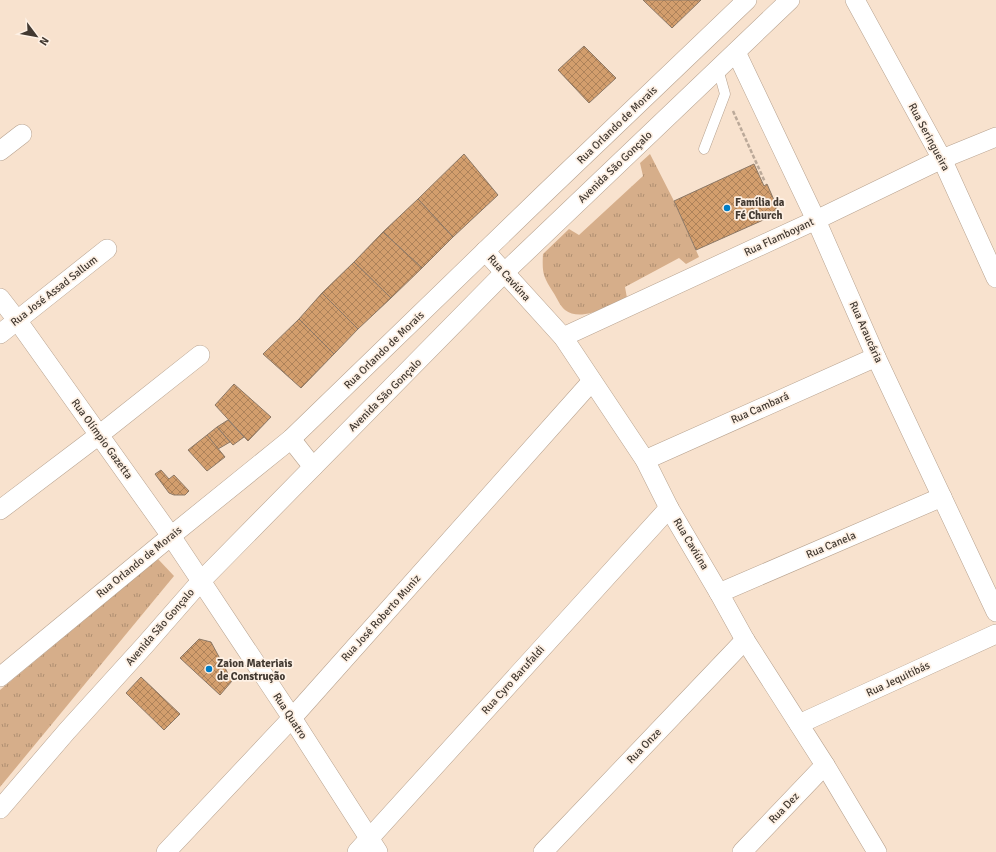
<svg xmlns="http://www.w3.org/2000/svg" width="996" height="852" viewBox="0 0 996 852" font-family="Signika,sans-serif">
  <defs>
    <pattern id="park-tufts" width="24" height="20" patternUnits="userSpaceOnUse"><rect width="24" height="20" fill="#d6ae8a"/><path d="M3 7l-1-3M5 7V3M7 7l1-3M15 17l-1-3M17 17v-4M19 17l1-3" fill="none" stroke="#af8f71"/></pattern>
    <pattern id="building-cross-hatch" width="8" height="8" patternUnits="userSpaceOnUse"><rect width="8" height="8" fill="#d39e6d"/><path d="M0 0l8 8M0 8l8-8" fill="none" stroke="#ad825a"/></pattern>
  </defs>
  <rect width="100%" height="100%" fill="#f8e2ce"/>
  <!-- park -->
  <g fill="url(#park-tufts)">
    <path d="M 650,154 L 674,201 L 699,257 L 686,264 L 679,258 L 625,287 L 627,298 C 611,305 581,323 565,310 C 560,306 557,298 553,292 C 543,276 542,273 543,254 L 569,229 L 579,235 L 643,176 L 640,163 Z"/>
    <path d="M 158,559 L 174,576 L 0,787 L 0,690 Z"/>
  </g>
  <!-- building -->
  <g fill="url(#building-cross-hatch)" stroke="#8c7866">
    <path d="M 643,0 L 701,0 L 672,28 Z"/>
    <path d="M 584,46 L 616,78 L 589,103 L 558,70 Z"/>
    <path d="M 464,154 L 498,195 L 453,237 L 418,199 Z"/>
    <path d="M 754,164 L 764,186 L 767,184 L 777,207 L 774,213 L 770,217 L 696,250 L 674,201 Z"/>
    <path d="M 418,199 L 453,237 L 422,268 L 383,232 Z"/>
    <path d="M 383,232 L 422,268 L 391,298 L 354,262 Z"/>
    <path d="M 354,262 L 391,298 L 358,329 L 322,293 Z"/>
    <path d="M 322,293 L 358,329 L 334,354 L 299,319 Z"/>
    <path d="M 299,319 L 334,354 L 301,388 L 263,354 Z"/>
    <path d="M 234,384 L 271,417 L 248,441 L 215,405 Z"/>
    <path d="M 228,420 L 244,437 L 233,445 L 217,427 Z"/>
    <path d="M 217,427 L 230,442 L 218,449 L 207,435 Z"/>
    <path d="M 207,435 L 225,457 L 207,471 L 188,450 Z"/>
    <path d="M 161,470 L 169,479 L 174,475 L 189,491 L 185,495 L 174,495 L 169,493 L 155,474 Z"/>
    <path d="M 199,639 L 211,642 L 232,681 L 220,695 L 180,658 Z"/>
    <path d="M 141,677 L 180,714 L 164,730 L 126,693 Z"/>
  </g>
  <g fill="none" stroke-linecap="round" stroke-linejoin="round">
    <defs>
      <path id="lane" d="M 704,149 L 725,94 L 718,69"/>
      <g id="street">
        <path d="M 855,0 L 942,159 L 996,278"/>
        <path d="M 736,52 L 816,220 L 876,357 L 996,612"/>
        <path d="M 0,151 L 22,134"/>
        <path d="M 485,251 L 563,337 L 645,460 L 669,508 L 719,593 L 745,640 L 825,765 L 877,852"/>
        <path d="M 0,298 L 17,320 L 99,435 L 171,536 L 201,581 L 292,718 L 378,852"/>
        <path d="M 0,334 L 107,249"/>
        <path d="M 563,337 L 816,220 L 942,159 L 996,137"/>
        <path d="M 291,439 L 313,467"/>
        <path d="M 645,460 L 876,357"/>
        <path d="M 0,510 L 99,435 L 200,355"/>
        <path d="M 719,593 L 942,497"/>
        <path d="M 0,677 L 171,536 L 291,439 L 543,195 L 747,0"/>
        <path d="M 799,724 L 996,634"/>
        <path d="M 0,809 L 67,731 L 145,645 L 201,581 L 505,272 L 790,0"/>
        <path d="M 166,852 L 292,718 L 592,381"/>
        <path d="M 357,852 L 669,508"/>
        <path d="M 543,852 L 745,640"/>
        <path d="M 742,852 L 825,765"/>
      </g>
    </defs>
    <!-- lane casing -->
    <use href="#lane" stroke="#b7a28f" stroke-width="11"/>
    <!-- street casing -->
    <use href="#street" stroke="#b7a28f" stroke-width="20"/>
    <!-- path -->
    <path stroke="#bba999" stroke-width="2.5" stroke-dasharray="4 2" stroke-linecap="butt" d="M 733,111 L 765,182"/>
    <!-- lane -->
    <use href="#lane" stroke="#fff" stroke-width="10"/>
    <!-- street -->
    <use href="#street" stroke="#fff" stroke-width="19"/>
  </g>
  <!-- markers -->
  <g fill="#017dc6" stroke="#fef1e5" stroke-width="1.5">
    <circle cx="727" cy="208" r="4"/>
    <circle cx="209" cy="669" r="4"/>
  </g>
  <g text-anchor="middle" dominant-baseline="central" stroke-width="3.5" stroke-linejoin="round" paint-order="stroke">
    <!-- street labels -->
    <g font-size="11" fill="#423931" stroke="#fef1e5">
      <text transform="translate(617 125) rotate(-44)">Rua Orlando de Morais</text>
      <text transform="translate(929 137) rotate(62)">Rua Seringueira</text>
      <text transform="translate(615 167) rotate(-44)">Avenida São Gonçalo</text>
      <text transform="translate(779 237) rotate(-25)">Rua Flamboyant</text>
      <text transform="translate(509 278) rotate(48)">Rua Caviúna</text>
      <text transform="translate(54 291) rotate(-38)">Rua José Assad Sallum</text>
      <text transform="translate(866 332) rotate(66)">Rua Araucária</text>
      <text transform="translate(384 350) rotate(-44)">Rua Orlando de Morais</text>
      <text transform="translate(385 395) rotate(-45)">Avenida São Gonçalo</text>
      <text transform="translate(760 408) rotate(-24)">Rua Cambará</text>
      <text transform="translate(102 439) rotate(54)">Rua Olímpio Gazetta</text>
      <text transform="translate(691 544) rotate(59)">Rua Caviúna</text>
      <text transform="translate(831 545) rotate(-23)">Rua Canela</text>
      <text transform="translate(139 562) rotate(-39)">Rua Orlando de Morais</text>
      <text transform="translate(381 618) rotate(-48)">Rua José Roberto Muniz</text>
      <text transform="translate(160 627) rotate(-49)">Avenida São Gonçalo</text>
      <text transform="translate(898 679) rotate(-25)">Rua Jequitibás</text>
      <text transform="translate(513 680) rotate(-48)">Rua Cyro Barufaldi</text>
      <text transform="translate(290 716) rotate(57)">Rua Quatro</text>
      <text transform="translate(644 746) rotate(-46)">Rua Onze</text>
      <text transform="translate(784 808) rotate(-46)">Rua Dez</text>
    </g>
    <!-- poi labels -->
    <g font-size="11" font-weight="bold" fill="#423931" stroke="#fef1e5" text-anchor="start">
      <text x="735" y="202">Família da<tspan x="735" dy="13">Fé Church</tspan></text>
      <text x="217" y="663">Zaion Materiais<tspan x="217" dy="13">de Construção</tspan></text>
    </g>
  </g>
  <!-- north arrow -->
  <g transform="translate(36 36) rotate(122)" stroke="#fef1e5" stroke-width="3" paint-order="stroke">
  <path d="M0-3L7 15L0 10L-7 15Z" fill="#423931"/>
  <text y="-6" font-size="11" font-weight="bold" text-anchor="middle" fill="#423931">N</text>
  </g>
</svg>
